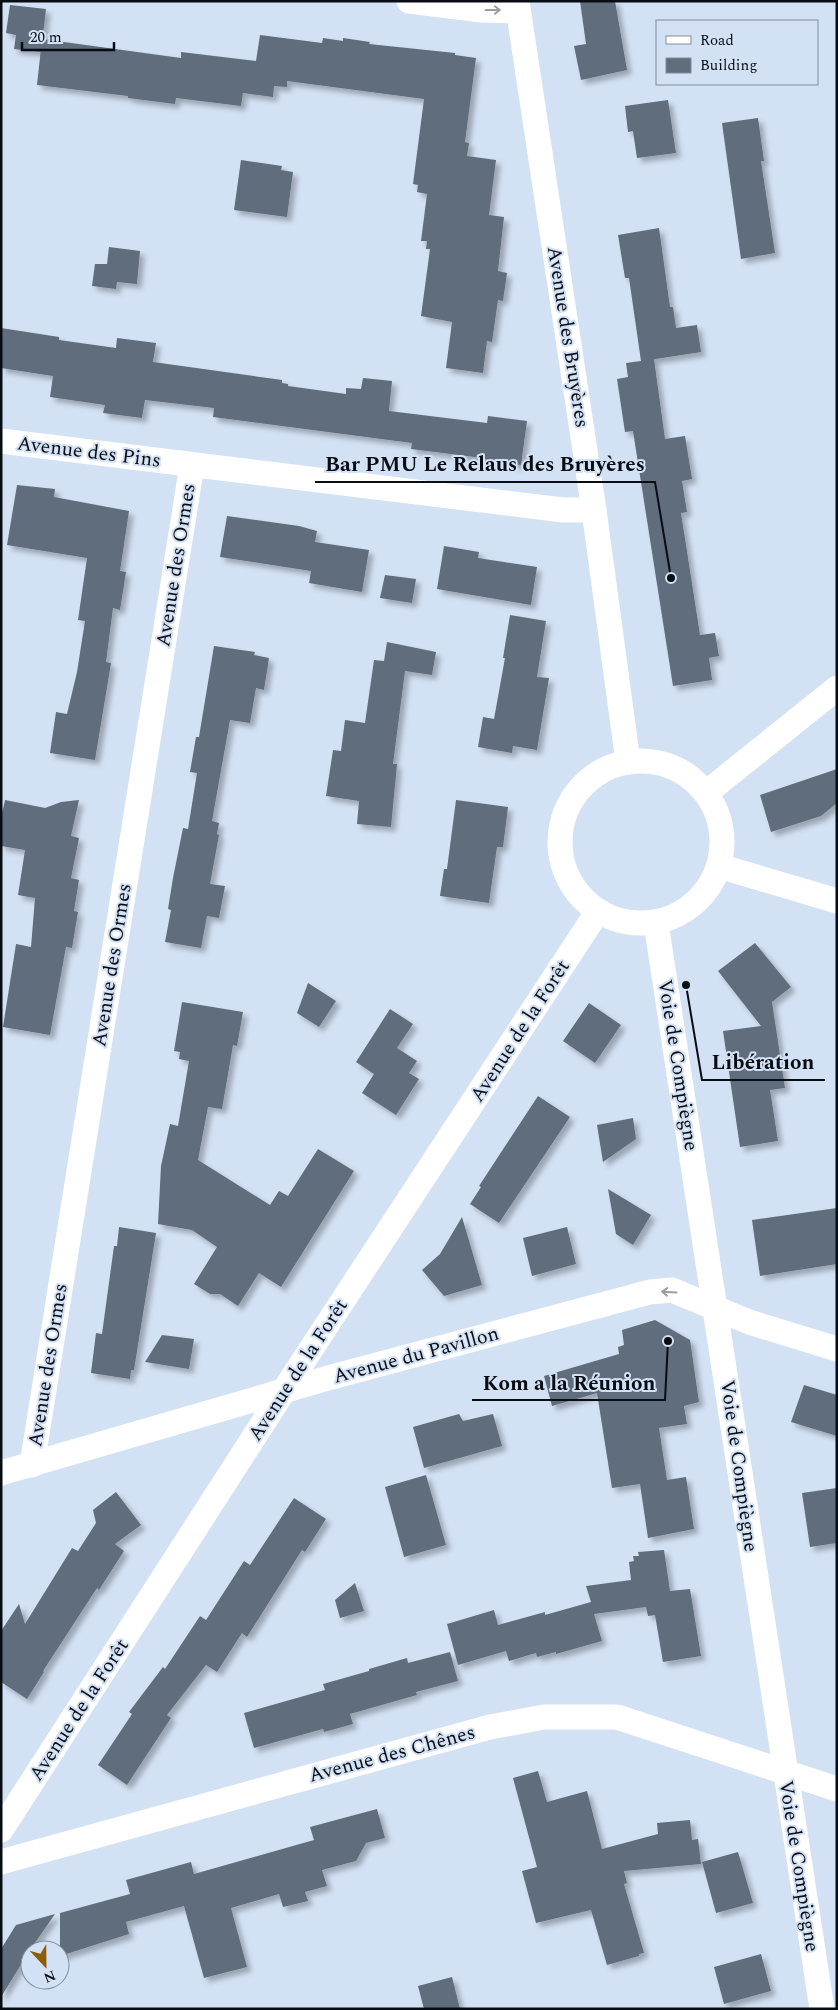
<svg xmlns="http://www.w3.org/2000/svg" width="838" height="2010" viewBox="0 0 838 2010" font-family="Spectral,serif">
  <defs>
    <filter id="shadow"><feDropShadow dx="4.5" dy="4.5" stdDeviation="2.5" flood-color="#0004"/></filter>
  </defs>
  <rect width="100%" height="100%" fill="#d3e1f4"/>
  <!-- building -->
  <g fill="#606d7c" filter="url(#shadow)">
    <path d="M 580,1 L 615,1 L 627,70 L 581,80 L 574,46 L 586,44 Z"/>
    <path d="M 10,5 L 46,9 L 41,52 L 14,49 L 16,35 L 6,33 Z"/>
    <path d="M 260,35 L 322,43 L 323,38 L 343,41 L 343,38 L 370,42 L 369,44 L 455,53 L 455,55 L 476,58 L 465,142 L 469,143 L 467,156 L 496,160 L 489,215 L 504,217 L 498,271 L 507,273 L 503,301 L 498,300 L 492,342 L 487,341 L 483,373 L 446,368 L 452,322 L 421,316 L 430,249 L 426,249 L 427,241 L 421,241 L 427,194 L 417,192 L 418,185 L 413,184 L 424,99 L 287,81 L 287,87 L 274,86 L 273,97 L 243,93 L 241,106 L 176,98 L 175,104 L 128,98 L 128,96 L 37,85 L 42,39 L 181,58 L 181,52 L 256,61 Z"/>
    <path d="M 668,100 L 676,153 L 637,158 L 633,131 L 628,132 L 625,106 Z"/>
    <path d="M 758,118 L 764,161 L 761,161 L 775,253 L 741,259 L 722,123 Z"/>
    <path d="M 241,160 L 282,166 L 281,170 L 293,172 L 287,217 L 234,210 Z"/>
    <path d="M 659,228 L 670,307 L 673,307 L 676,328 L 697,325 L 701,352 L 649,360 L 654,359 L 665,439 L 685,436 L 692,479 L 682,481 L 687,512 L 681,513 L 700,635 L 715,633 L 719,656 L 709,658 L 712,680 L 673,686 L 633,431 L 625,432 L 617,379 L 628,377 L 626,363 L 641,361 L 629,278 L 625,278 L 618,235 Z"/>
    <path d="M 109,247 L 140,251 L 137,284 L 117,282 L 116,289 L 92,286 L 95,264 L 107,264 Z"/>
    <path d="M 1,328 L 59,337 L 59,340 L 116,348 L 117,338 L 156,343 L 153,362 L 282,380 L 282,383 L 288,384 L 288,386 L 346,394 L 346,388 L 361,389 L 363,378 L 392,381 L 389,411 L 487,423 L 488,416 L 527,421 L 521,465 L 483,459 L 483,458 L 411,449 L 412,443 L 213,417 L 214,408 L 145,400 L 142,418 L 103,413 L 105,405 L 50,397 L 53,376 L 1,368 Z"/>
    <path d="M 17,485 L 55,489 L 54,497 L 129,511 L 120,571 L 126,572 L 120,610 L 113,608 L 106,662 L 111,663 L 95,760 L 50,753 L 56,712 L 67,714 L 77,672 L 85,621 L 78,620 L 87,558 L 7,545 Z"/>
    <path d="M 227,516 L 299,526 L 317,531 L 315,542 L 369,550 L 362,592 L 309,583 L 311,571 L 220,557 Z"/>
    <path d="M 444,546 L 479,552 L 478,558 L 537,567 L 531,605 L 437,589 Z"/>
    <path d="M 385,575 L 416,579 L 412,603 L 380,598 Z"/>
    <path d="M 510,615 L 546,621 L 537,677 L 549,678 L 537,750 L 513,746 L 512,753 L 478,747 L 483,717 L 494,719 L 505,658 L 503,658 Z"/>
    <path d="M 387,642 L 436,652 L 432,675 L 405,671 L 393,764 L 397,764 L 391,827 L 357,824 L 359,801 L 326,796 L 333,750 L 341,751 L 345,720 L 365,723 L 374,660 L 384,661 Z"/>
    <path d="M 214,646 L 255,652 L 254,655 L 269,658 L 264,690 L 256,688 L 250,723 L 230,720 L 212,821 L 219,823 L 217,834 L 219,835 L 210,884 L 225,886 L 219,918 L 207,916 L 201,948 L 165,942 L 171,910 L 168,909 L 173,878 L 183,828 L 188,829 L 197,773 L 190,772 L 196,737 L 199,737 Z"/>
    <path d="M 837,769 L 837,803 L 821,816 L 771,832 L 760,795 Z"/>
    <path d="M 5,800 L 45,808 L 61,802 L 79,800 L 71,836 L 79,838 L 71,878 L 79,880 L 74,911 L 78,912 L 72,948 L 66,947 L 50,1035 L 3,1027 L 16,944 L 31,947 L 35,898 L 18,895 L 25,850 L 1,846 L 1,818 Z"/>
    <path d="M 456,800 L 508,807 L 503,847 L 497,847 L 489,903 L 440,896 L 444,869 L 447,869 Z"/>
    <path d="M 755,943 L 791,987 L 772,1002 L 785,1088 L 770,1090 L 778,1141 L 740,1147 L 723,1031 L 761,1026 L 718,971 Z"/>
    <path d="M 308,983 L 336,1001 L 319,1027 L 297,1013 Z"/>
    <path d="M 182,1002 L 243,1012 L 237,1046 L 233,1045 L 222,1109 L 208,1107 L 198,1160 L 270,1205 L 279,1191 L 288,1196 L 318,1149 L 354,1171 L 281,1287 L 259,1273 L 238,1306 L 220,1294 L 210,1294 L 194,1284 L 217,1247 L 192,1230 L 158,1224 L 161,1166 L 170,1124 L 178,1126 L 189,1061 L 179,1059 L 180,1052 L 174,1051 Z"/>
    <path d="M 589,1003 L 621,1025 L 595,1063 L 563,1041 Z"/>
    <path d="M 390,1009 L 413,1024 L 397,1048 L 417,1061 L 409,1073 L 419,1079 L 396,1115 L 362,1093 L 374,1074 L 356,1062 Z"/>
    <path d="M 538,1096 L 570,1117 L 499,1223 L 470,1204 L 481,1187 L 479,1186 Z"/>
    <path d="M 633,1118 L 636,1139 L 603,1162 L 597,1125 Z"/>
    <path d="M 608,1189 L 651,1215 L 633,1245 L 616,1234 Z"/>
    <path d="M 837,1208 L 837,1264 L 760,1276 L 752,1220 Z"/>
    <path d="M 462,1217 L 482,1285 L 444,1296 L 422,1270 L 440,1254 Z"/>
    <path d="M 119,1227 L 156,1233 L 134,1370 L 131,1370 L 130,1379 L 91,1373 L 96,1333 L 102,1334 L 114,1246 L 117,1246 Z"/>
    <path d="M 567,1227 L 576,1264 L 532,1276 L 523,1238 Z"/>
    <path d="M 655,1320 L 690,1340 L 699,1402 L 684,1406 L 687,1424 L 659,1428 L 667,1480 L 686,1477 L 694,1529 L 648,1538 L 640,1484 L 612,1488 L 597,1393 L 552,1406 L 544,1376 L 619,1354 L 618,1347 L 624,1345 L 622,1330 Z"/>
    <path d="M 162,1335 L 194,1339 L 189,1369 L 145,1362 Z"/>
    <path d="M 804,1385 L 837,1395 L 837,1436 L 791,1422 Z"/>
    <path d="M 459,1414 L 463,1421 L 493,1414 L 502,1446 L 424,1468 L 413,1427 Z"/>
    <path d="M 426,1475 L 446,1545 L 404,1557 L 385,1487 Z"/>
    <path d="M 837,1488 L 837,1543 L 810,1547 L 802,1493 Z"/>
    <path d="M 116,1492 L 141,1525 L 115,1544 L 124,1551 L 99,1590 L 97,1588 L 43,1671 L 44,1672 L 27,1699 L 1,1682 L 1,1631 L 19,1604 L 25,1624 L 72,1548 L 78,1551 L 96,1523 L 93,1510 Z"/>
    <path d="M 294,1498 L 326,1519 L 305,1552 L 302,1550 L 247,1637 L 242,1633 L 217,1672 L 206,1665 L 167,1715 L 171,1718 L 127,1785 L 98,1765 L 132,1714 L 129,1712 L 163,1667 L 165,1669 L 200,1616 L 206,1620 L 244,1561 L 250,1565 Z"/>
    <path d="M 664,1550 L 670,1591 L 690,1589 L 701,1656 L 663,1662 L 655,1615 L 648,1616 L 646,1607 L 594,1614 L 602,1641 L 556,1654 L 556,1652 L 537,1657 L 536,1653 L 509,1661 L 506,1651 L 458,1665 L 447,1624 L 494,1610 L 498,1625 L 545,1612 L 545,1615 L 591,1602 L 586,1586 L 631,1580 L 629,1562 L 634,1561 L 633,1556 L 639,1556 L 638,1552 Z"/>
    <path d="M 355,1583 L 364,1611 L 340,1618 L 335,1600 Z"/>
    <path d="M 450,1652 L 458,1681 L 416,1692 L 417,1695 L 350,1714 L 353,1724 L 324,1732 L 323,1729 L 254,1748 L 244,1713 L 325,1690 L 323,1684 L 369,1671 L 369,1669 L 407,1658 L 408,1663 Z"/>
    <path d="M 538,1771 L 547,1802 L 587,1791 L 602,1849 L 658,1834 L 657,1823 L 690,1820 L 692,1840 L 698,1839 L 701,1864 L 624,1871 L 627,1883 L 624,1884 L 644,1953 L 639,1954 L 639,1956 L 607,1965 L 591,1910 L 536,1923 L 522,1871 L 537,1867 L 513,1778 Z"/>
    <path d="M 377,1809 L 385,1838 L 366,1843 L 356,1861 L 322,1870 L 327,1886 L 305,1892 L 308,1901 L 283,1907 L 279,1894 L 231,1908 L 247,1967 L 204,1978 L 184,1906 L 126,1922 L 129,1934 L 60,1956 L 60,1913 L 130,1894 L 126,1880 L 191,1862 L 194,1874 L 314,1840 L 310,1827 Z"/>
    <path d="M 738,1852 L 753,1903 L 716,1913 L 702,1862 Z"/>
    <path d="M 55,1914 L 30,1950 L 1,1997 L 1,1949 L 16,1925 Z"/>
    <path d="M 761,1954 L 771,1991 L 724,2004 L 714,1967 Z"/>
    <path d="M 452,1977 L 460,2009 L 424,2009 L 418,1986 Z"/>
  </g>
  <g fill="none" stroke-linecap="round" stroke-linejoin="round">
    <!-- minor -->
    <g stroke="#fff" stroke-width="25">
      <path d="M 409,1 L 482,10 L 518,11"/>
      <path d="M 517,1 L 594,510 L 628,762"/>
      <path d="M 1,441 L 563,510 L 594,510"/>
      <circle cx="641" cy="842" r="81"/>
      <path d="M 706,793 L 837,688"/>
      <path d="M 719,866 L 837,901"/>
      <path d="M 656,923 L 822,2009"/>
      <path d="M 32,1465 L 192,465"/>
      <path d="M 1,1473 L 328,1378 L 650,1292 L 672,1290 L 749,1322 L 837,1349"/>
      <path d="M 1,1830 L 283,1392 L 598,911"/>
      <path d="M 1,1862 L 490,1727 L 544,1717 L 617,1717 L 837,1789"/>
    </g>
  </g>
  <!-- one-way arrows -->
  <defs><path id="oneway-shaft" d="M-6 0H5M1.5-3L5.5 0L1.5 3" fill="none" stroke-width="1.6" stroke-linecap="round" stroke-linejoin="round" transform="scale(1.25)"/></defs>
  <g stroke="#9c9ea1">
    <use href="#oneway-shaft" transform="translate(493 10)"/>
    <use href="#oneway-shaft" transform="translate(669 1292) rotate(-177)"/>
  </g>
  <g text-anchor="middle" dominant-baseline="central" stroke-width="4" stroke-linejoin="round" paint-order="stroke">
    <!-- street labels -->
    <g font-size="20" fill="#080d13" stroke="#d3e1f4">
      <text transform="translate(568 337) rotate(81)">Avenue des Bruyères</text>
      <text transform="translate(89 452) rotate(7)">Avenue des Pins</text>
      <text transform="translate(176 565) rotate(-81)">Avenue des Ormes</text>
      <text transform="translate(112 965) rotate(-81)">Avenue des Ormes</text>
      <text transform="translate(520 1031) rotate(-57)">Avenue de la Forêt</text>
      <text transform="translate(678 1065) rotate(81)">Voie de Compiègne</text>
      <text transform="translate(416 1355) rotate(-15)">Avenue du Pavillon</text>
      <text transform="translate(48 1365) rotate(-81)">Avenue des Ormes</text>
      <text transform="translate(298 1370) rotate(-57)">Avenue de la Forêt</text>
      <text transform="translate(739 1466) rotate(82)">Voie de Compiègne</text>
      <text transform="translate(79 1710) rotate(-57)">Avenue de la Forêt</text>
      <text transform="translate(392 1754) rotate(-15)">Avenue des Chênes</text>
      <text transform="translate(799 1866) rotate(81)">Voie de Compiègne</text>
    </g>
  </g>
  <!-- callouts -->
  <path fill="none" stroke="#080d13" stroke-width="2" d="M671 578L655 482H315M686 985L702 1080H825M668 1341L665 1400H472"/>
  <g fill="#080d13" stroke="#d3e1f4" stroke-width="2">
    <circle cx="671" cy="578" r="5"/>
    <circle cx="686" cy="985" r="5"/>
    <circle cx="668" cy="1341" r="5"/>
  </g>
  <g font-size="21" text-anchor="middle" font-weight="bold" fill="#080d13" stroke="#d3e1f4" stroke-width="4" stroke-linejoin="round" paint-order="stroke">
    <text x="485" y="471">Bar PMU Le Relaus des Bruyères</text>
    <text x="763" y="1069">Libération</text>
    <text x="569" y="1390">Kom a la Réunion</text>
  </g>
  <!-- border -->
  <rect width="838" height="2010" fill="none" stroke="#080d13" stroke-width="5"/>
  <!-- legend -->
  <rect x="656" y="20" width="162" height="65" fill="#d3e1f4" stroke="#828c9a"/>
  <rect x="666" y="36" width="25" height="8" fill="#ffffff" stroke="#828c9a"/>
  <text x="700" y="45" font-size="15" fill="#080d13">Road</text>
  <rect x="666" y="58" width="25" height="15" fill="#606d7c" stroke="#828c9a"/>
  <text x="700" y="70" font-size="15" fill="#080d13">Building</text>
  <!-- north arrow -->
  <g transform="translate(45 1965) rotate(158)"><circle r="24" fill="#d3e1f4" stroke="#828c9a"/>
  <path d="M0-4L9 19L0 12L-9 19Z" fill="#8d5e07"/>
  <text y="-8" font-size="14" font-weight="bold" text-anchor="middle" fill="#080d13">N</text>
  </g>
  <!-- scale -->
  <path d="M22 42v8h92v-8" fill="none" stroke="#080d13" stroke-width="2.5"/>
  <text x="30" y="42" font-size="15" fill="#080d13" stroke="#d3e1f4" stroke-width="4" paint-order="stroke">20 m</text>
</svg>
